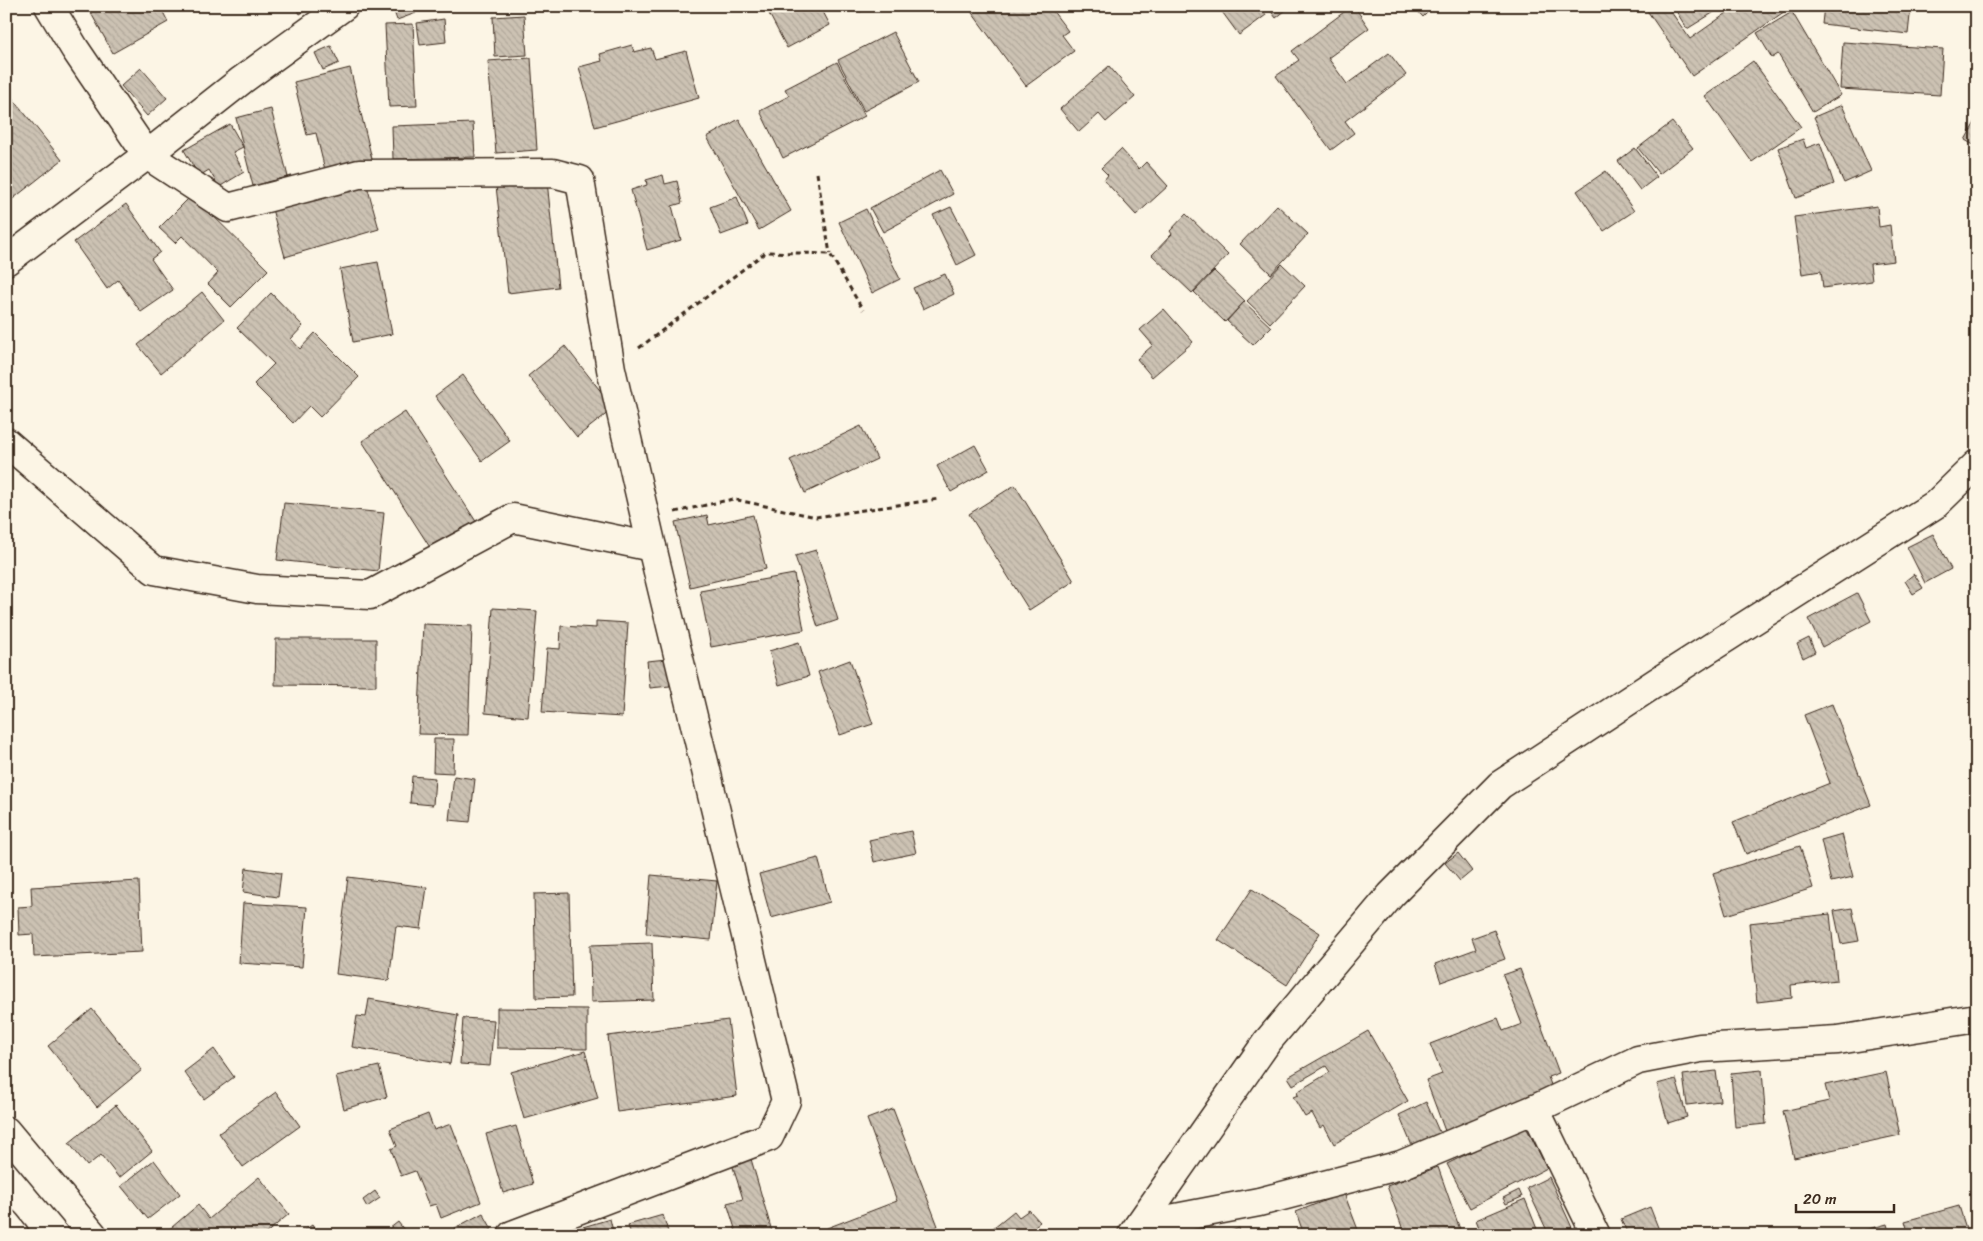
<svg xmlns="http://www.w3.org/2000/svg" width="1983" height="1241" viewBox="0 0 1983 1241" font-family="Sriracha,sans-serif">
  <defs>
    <pattern id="building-back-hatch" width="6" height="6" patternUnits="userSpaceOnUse" patternTransform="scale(1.25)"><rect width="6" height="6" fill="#ccc2b3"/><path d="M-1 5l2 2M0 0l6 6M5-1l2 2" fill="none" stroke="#b0a79a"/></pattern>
  </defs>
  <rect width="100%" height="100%" fill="#fcf5e5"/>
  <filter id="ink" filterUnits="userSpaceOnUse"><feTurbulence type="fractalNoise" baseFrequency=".02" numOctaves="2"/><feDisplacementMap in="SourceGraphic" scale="10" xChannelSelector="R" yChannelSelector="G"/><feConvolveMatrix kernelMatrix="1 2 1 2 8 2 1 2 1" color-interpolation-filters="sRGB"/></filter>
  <g filter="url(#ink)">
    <!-- building -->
    <g fill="url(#building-back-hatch)" stroke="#3b2a1e">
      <path d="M 87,6 L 160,6 L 168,22 L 113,53 Z"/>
      <path d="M 296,6 L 314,6 L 300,14 Z"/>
      <path d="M 392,6 L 413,6 L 416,13 L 397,20 Z"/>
      <path d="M 765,6 L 820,6 L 830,25 L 787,48 Z"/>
      <path d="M 857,6 L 872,6 L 860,12 Z"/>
      <path d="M 967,6 L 1049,6 L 1068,31 L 1062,35 L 1074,51 L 1026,86 Z"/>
      <path d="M 1223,6 L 1260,6 L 1266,15 L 1239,35 L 1220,9 Z"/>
      <path d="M 1267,6 L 1291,6 L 1276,18 Z"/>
      <path d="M 1352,6 L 1354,6 L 1369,28 L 1328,58 L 1347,84 L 1389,53 L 1406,75 L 1345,121 L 1354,133 L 1331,150 L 1276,76 L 1299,60 L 1292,51 Z"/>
      <path d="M 1413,6 L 1434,6 L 1423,17 Z"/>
      <path d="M 1644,6 L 1667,6 L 1690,39 L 1737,6 L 1786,6 L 1788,9 L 1692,76 Z"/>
      <path d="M 1673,6 L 1724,6 L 1687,29 Z"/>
      <path d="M 1824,6 L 1911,6 L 1908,34 L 1822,24 Z"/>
      <path d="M 1792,12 L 1841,95 L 1813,112 L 1778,54 L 1772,58 L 1757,33 Z"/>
      <path d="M 524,15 L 527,55 L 495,57 L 493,17 Z"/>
      <path d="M 444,19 L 446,42 L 420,45 L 417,23 Z"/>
      <path d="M 413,24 L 417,106 L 389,107 L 385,25 Z"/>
      <path d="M 893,32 L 919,82 L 864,111 L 838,60 Z"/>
      <path d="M 1843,42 L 1943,49 L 1940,95 L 1840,89 Z"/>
      <path d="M 632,45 L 634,52 L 651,48 L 655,59 L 686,51 L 699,98 L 595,127 L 579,67 L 602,61 L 600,54 Z"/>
      <path d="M 331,46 L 339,63 L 323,70 L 315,53 Z"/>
      <path d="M 531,58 L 537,150 L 496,153 L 488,61 Z"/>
      <path d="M 1753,61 L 1801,127 L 1752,162 L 1705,96 Z"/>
      <path d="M 837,62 L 865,116 L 783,158 L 760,111 L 789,96 L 785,89 Z"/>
      <path d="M 1109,66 L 1135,97 L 1106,122 L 1099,114 L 1079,132 L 1060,109 Z"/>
      <path d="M 141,68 L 167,98 L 147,116 L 121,86 Z"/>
      <path d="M 350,68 L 372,159 L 325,170 L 316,133 L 307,135 L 294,82 Z"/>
      <path d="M 6,90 L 62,160 L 9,202 L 6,199 Z"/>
      <path d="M 1842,105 L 1871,171 L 1844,183 L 1814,117 Z"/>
      <path d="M 271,109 L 288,177 L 253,186 L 236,118 Z"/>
      <path d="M 739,119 L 791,211 L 759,230 L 707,137 Z"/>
      <path d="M 1977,119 L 1977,147 L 1965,140 Z"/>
      <path d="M 1672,122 L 1693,148 L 1659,174 L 1638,148 Z"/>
      <path d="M 473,123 L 475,157 L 393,159 L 392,126 Z"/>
      <path d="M 230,124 L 243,147 L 233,152 L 244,172 L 219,187 L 209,170 L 199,176 L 184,150 Z"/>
      <path d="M 1803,139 L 1806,148 L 1820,143 L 1834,184 L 1796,198 L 1778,148 Z"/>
      <path d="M 1635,148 L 1657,177 L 1640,190 L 1618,161 Z"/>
      <path d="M 1121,149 L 1139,169 L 1146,162 L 1168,186 L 1136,215 L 1104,180 L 1108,175 L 1101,168 Z"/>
      <path d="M 940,170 L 953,194 L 883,232 L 870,208 Z"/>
      <path d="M 1606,171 L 1634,211 L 1604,231 L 1577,191 Z"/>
      <path d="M 663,175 L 665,184 L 677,181 L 682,203 L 672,206 L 681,240 L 647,250 L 631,190 L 647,185 L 646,180 Z"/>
      <path d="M 547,181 L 558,287 L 508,293 L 496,186 Z"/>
      <path d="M 366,182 L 379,229 L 285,257 L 272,209 Z"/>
      <path d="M 192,195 L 268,270 L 231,307 L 208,284 L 218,273 L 182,236 L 175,243 L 159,228 Z"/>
      <path d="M 737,197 L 748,225 L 721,235 L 710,207 Z"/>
      <path d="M 126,204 L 160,252 L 151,259 L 173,290 L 141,312 L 118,280 L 107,289 L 74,242 Z"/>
      <path d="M 1277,205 L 1308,234 L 1271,274 L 1240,244 Z"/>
      <path d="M 1877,206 L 1879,227 L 1890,225 L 1894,261 L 1870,264 L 1872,281 L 1823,288 L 1821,271 L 1802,274 L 1794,217 Z"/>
      <path d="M 951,207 L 976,255 L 957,265 L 933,215 Z"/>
      <path d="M 866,209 L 900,279 L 872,293 L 839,222 Z"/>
      <path d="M 1186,214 L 1228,255 L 1192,293 L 1152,255 L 1172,234 L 1170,231 Z"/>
      <path d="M 378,262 L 392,334 L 353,342 L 340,269 Z"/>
      <path d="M 1282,264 L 1305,286 L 1270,323 L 1247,301 Z"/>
      <path d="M 1214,271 L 1245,301 L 1225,322 L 1194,292 Z"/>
      <path d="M 945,274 L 954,294 L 923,309 L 913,288 Z"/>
      <path d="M 202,292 L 224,320 L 161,373 L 138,345 Z"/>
      <path d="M 271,293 L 303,326 L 291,339 L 300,349 L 315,333 L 359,377 L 320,417 L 309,406 L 293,423 L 254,384 L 274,364 L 237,328 Z"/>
      <path d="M 1244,302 L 1271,327 L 1253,345 L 1227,321 Z"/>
      <path d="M 1164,309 L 1193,342 L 1152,377 L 1137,359 L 1153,345 L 1140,330 Z"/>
      <path d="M 565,346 L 614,408 L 577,437 L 528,376 Z"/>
      <path d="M 463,375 L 510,441 L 482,461 L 435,396 Z"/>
      <path d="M 405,412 L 477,523 L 433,552 L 362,441 Z"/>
      <path d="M 861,426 L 877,459 L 805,493 L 790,460 Z"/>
      <path d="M 975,445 L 989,470 L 951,492 L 937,466 Z"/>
      <path d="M 1015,485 L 1074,581 L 1029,610 L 969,514 Z"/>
      <path d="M 284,503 L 384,513 L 378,571 L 277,560 Z"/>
      <path d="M 707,515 L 709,525 L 753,515 L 766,569 L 690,587 L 675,522 Z"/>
      <path d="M 1933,534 L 1951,569 L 1925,583 L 1907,547 Z"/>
      <path d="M 816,550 L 838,620 L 818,627 L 795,556 Z"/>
      <path d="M 794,574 L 804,630 L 711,647 L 700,591 Z"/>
      <path d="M 1914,574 L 1923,588 L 1913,594 L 1905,581 Z"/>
      <path d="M 1857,593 L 1871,621 L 1822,647 L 1808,619 Z"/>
      <path d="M 493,608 L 537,611 L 528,717 L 485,713 Z"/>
      <path d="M 596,621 L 628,623 L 622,717 L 542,712 L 547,648 L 560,649 L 561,626 L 596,628 Z"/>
      <path d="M 423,624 L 472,626 L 468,735 L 418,734 Z"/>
      <path d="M 1809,638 L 1815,652 L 1803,658 L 1797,644 Z"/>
      <path d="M 276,639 L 376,639 L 376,686 L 275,685 Z"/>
      <path d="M 799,642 L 809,676 L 779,685 L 769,651 Z"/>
      <path d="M 667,659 L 670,686 L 650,688 L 647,661 Z"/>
      <path d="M 850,660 L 873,724 L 840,735 L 818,672 Z"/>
      <path d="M 1832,704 L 1871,805 L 1746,854 L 1733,822 L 1830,783 L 1804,715 Z"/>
      <path d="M 434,739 L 454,739 L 453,773 L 433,772 Z"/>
      <path d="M 412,776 L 435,778 L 433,805 L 410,803 Z"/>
      <path d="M 454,776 L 475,779 L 470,822 L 449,820 Z"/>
      <path d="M 911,831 L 916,853 L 874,862 L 869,840 Z"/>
      <path d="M 1842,834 L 1853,877 L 1831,882 L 1821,840 Z"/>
      <path d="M 1800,846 L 1813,888 L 1726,915 L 1713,873 Z"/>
      <path d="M 1458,853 L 1472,871 L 1460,881 L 1445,863 Z"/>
      <path d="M 818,858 L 830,902 L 771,918 L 759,874 Z"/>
      <path d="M 246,868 L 281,873 L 278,897 L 243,892 Z"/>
      <path d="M 651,875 L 717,881 L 711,940 L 646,934 Z"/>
      <path d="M 348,877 L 427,887 L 421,929 L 396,926 L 389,981 L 336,974 Z"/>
      <path d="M 139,881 L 142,952 L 34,957 L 33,934 L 19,935 L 18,907 L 32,906 L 31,887 Z"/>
      <path d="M 1252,889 L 1320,933 L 1287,985 L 1218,940 Z"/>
      <path d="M 569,893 L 572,997 L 536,998 L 534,894 Z"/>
      <path d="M 243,903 L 307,907 L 302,967 L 239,963 Z"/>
      <path d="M 1852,908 L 1859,941 L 1841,944 L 1834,911 Z"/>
      <path d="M 1830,914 L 1837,980 L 1791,985 L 1792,998 L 1757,1002 L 1749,923 Z"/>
      <path d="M 1494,930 L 1505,959 L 1441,982 L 1435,964 L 1476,949 L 1472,938 Z"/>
      <path d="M 652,943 L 654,1000 L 591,1002 L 590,945 Z"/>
      <path d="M 1520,969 L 1559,1073 L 1548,1077 L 1553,1090 L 1445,1131 L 1426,1080 L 1442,1074 L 1430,1044 L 1498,1018 L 1503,1031 L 1522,1024 L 1503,975 Z"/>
      <path d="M 369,999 L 458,1015 L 450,1064 L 352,1047 L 357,1016 L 366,1017 Z"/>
      <path d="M 497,1008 L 587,1009 L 587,1049 L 497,1048 Z"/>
      <path d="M 92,1009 L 142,1070 L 97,1107 L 48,1046 Z"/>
      <path d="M 463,1018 L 494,1020 L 490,1066 L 460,1064 Z"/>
      <path d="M 728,1020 L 737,1096 L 617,1112 L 608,1036 Z"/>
      <path d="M 1368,1031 L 1408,1101 L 1334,1144 L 1324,1125 L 1320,1128 L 1312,1113 L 1305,1117 L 1293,1097 L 1298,1095 L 1297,1092 L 1330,1072 L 1326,1066 L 1293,1085 L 1288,1077 Z"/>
      <path d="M 214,1049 L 234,1077 L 204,1099 L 184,1072 Z"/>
      <path d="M 585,1051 L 598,1098 L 524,1119 L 511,1072 Z"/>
      <path d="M 379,1066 L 387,1097 L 344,1109 L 336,1076 Z"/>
      <path d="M 1762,1070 L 1766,1124 L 1735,1127 L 1731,1073 Z"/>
      <path d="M 1716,1071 L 1720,1101 L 1687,1105 L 1683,1075 Z"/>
      <path d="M 1886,1072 L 1900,1135 L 1794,1158 L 1783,1111 L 1829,1101 L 1825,1085 Z"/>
      <path d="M 1676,1079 L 1687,1117 L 1668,1123 L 1657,1084 Z"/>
      <path d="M 276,1092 L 300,1126 L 243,1167 L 219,1133 Z"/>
      <path d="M 1426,1102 L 1441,1136 L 1413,1148 L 1399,1115 Z"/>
      <path d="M 116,1105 L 152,1151 L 119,1178 L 101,1155 L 87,1166 L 69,1143 Z"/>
      <path d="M 893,1109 L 938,1226 L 916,1235 L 829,1235 L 827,1228 L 897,1201 L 867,1119 Z"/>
      <path d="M 428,1114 L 434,1130 L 451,1124 L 481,1202 L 441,1218 L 436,1204 L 429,1206 L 415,1171 L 401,1176 L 391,1149 L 397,1146 L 390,1129 Z"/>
      <path d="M 1525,1125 L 1547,1168 L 1470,1208 L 1447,1164 Z"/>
      <path d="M 516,1126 L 533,1184 L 503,1193 L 486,1134 Z"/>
      <path d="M 751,1159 L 773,1235 L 737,1235 L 727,1203 L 743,1199 L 732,1164 Z"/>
      <path d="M 154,1160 L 180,1194 L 148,1219 L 121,1186 Z"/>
      <path d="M 1438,1167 L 1462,1235 L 1405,1235 L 1387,1186 Z"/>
      <path d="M 259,1177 L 289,1214 L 264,1235 L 166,1235 L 165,1233 L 198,1205 L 209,1219 Z"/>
      <path d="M 1549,1177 L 1574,1232 L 1569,1235 L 1549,1235 L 1527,1188 Z"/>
      <path d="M 1519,1190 L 1522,1197 L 1506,1204 L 1503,1198 Z"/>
      <path d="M 375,1191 L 380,1198 L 367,1207 L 363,1200 Z"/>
      <path d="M 1344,1193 L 1360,1235 L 1304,1235 L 1296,1212 Z"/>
      <path d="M 1525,1199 L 1537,1229 L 1522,1235 L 1482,1235 L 1476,1220 Z"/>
      <path d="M 1959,1206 L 1968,1235 L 1909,1235 L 1905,1221 Z"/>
      <path d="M 1650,1207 L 1659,1230 L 1647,1235 L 1628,1235 L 1621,1219 Z"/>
      <path d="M 1029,1210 L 1040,1222 L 1031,1229 L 1036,1235 L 984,1235 L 1014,1211 L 1019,1217 Z"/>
      <path d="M 483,1213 L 492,1229 L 480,1235 L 459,1235 L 455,1228 Z"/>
      <path d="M 663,1215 L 669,1235 L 631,1235 L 628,1225 Z"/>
      <path d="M 610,1219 L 614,1235 L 578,1235 L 576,1229 Z"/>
      <path d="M 398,1222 L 408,1235 L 387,1235 L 385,1232 Z"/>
      <path d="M 1887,1224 L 1890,1235 L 1866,1235 L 1865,1230 Z"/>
      <path d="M 312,1225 L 318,1235 L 297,1235 Z"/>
      <path d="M 1239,1228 L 1241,1235 L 1222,1235 Z"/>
    </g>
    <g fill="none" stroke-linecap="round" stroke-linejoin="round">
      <defs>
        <g id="minor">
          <path d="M 49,6 L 75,49 L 147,155 L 228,208 L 359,174 L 553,173 L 580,180 L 611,369 L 652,547 L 786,1101 L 769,1137 L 512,1235"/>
          <path d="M 6,261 L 147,155 L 242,80 L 344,6"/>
          <path d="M 6,442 L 154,570 L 257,589 L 370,595 L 513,518 L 652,547"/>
          <path d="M 1535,1109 L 1596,1235"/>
          <path d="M 1139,1225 L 1259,1202 L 1401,1165 L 1535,1109 L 1638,1060 L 1700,1048 L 1838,1040 L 1977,1018"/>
          <path d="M 1132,1235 L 1267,1042 L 1391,895 L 1500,785 L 1657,682 L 1936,504 L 1977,464"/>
        </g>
        <g id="major">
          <path d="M 6,1131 L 93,1235"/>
          <path d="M 6,1224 L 15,1235"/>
        </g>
      </defs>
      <!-- minor casing -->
      <use href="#minor" stroke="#3b2a1e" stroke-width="31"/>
      <!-- major casing -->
      <use href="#major" stroke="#3b2a1e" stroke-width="31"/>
      <!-- path -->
      <g stroke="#3b2a1e" stroke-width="3" stroke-dasharray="5 4" stroke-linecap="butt">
        <path d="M 817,173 L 830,254"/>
        <path d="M 639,348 L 766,252 L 830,254 L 863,310"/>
        <path d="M 675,512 L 733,499 L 816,517 L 939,499"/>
      </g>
      <!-- minor -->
      <use href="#minor" stroke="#fcf5e5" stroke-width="28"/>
      <!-- major -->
      <use href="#major" stroke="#fcf5e5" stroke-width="28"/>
    </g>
  </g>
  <!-- margin -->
  <rect width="1983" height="1241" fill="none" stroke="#fcf5e5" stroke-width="25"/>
  <rect x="12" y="12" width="1958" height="1216" fill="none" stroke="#3b2a1e" stroke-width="2" filter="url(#ink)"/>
  <!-- scale -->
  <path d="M1796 1204v8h98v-8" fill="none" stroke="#3b2a1e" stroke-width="2.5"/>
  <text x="1803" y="1204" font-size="15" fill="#3b2a1e" stroke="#fcf5e5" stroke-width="4" paint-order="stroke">20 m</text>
</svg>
